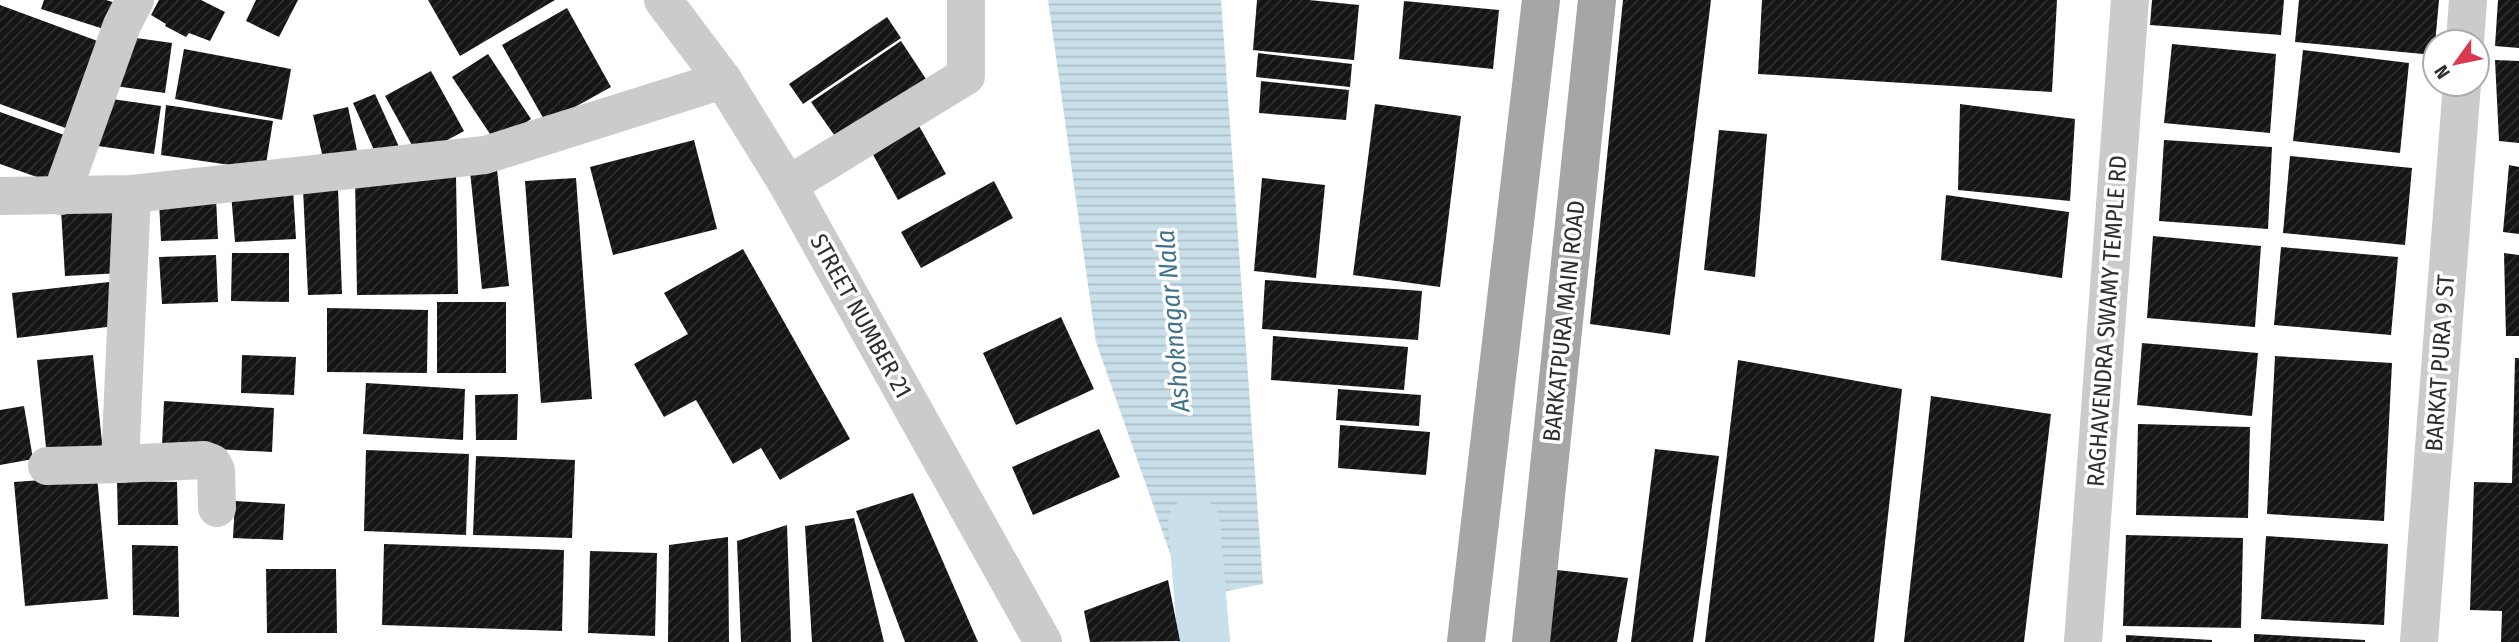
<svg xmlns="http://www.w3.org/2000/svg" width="2519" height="642" viewBox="0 0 2519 642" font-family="'Fira Sans Condensed',sans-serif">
  <defs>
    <pattern id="water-rules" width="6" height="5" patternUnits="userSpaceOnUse" patternTransform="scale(1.75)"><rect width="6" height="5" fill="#c9dfe9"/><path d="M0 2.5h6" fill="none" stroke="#adc0c8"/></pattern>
    <pattern id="building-hatch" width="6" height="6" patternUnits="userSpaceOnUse" patternTransform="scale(1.75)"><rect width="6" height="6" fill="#151515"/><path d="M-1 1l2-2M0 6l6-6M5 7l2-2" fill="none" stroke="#2f2f2f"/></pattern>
  </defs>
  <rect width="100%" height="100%" fill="#fff"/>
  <!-- water -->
  <path fill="url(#water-rules)" d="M 1048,0 L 1221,0 L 1263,584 L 1186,599 L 1096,342 Z"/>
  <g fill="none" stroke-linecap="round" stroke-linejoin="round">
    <!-- canal -->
    <path stroke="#c9dfe9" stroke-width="52" d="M 1194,523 L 1204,642"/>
  </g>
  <!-- building -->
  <g fill="url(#building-hatch)">
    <path d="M 44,0 L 106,0 L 119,4 L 110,31 L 41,9 Z"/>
    <path d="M 159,0 L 201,0 L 225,12 L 210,41 L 189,33 L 186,37 L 165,26 L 166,24 L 151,15 Z"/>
    <path d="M 256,0 L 298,0 L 279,37 L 246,21 Z"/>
    <path d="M 428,0 L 555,0 L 460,56 Z"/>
    <path d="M 1257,0 L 1309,0 L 1359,5 L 1354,60 L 1253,50 Z"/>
    <path d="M 1623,0 L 1711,0 L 1670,335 L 1590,324 Z"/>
    <path d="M 1762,0 L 2057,0 L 2052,92 L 1758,74 Z"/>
    <path d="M 2152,0 L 2284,0 L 2281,35 L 2150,25 Z"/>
    <path d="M 2299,0 L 2439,0 L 2434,55 L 2295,42 Z"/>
    <path d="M 2498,0 L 2519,0 L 2519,48 L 2495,46 Z"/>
    <path d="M 1404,1 L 1499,10 L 1493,69 L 1399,59 Z"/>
    <path d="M 0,5 L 103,43 L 71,130 L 0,104 Z"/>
    <path d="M 567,8 L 611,87 L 546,123 L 502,45 Z"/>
    <path d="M 887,17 L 901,38 L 803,104 L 789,84 Z"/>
    <path d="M 122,36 L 172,43 L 165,93 L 115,86 Z"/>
    <path d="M 901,41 L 926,79 L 837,139 L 811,102 Z"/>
    <path d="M 2172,44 L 2276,54 L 2270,133 L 2164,123 Z"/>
    <path d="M 184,49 L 291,69 L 282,120 L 175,99 Z"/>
    <path d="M 2303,50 L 2409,63 L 2400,153 L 2293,141 Z"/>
    <path d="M 1258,53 L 1352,64 L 1350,87 L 1256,77 Z"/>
    <path d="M 488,54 L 531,119 L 496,143 L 452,77 Z"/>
    <path d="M 2495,60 L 2519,61 L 2519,143 L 2499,141 Z"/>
    <path d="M 431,71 L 464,131 L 418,156 L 385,96 Z"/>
    <path d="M 1261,81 L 1349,90 L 1346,120 L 1259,113 Z"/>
    <path d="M 375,94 L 400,149 L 378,159 L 353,103 Z"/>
    <path d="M 105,98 L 161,106 L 154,154 L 98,146 Z"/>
    <path d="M 1375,104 L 1461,116 L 1440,287 L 1353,275 Z"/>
    <path d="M 1960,104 L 2075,119 L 2070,201 L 1958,190 Z"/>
    <path d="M 166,105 L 273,121 L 265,170 L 161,155 Z"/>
    <path d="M 348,107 L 359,160 L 325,167 L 313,115 Z"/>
    <path d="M 0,112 L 67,136 L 51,182 L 0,164 Z"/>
    <path d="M 918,124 L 946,174 L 898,200 L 871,151 Z"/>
    <path d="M 1719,130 L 1767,134 L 1755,277 L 1704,270 Z"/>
    <path d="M 694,140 L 717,229 L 613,255 L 590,167 Z"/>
    <path d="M 2164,140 L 2272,147 L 2268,229 L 2159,221 Z"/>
    <path d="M 2290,156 L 2412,168 L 2405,245 L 2283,233 Z"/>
    <path d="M 2509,165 L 2519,167 L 2519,234 L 2503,232 Z"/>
    <path d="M 497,169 L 509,286 L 482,289 L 470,171 Z"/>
    <path d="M 456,175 L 458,294 L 357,295 L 355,177 Z"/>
    <path d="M 576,178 L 592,399 L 541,403 L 525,181 Z"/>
    <path d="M 1262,178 L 1325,185 L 1316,278 L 1254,271 Z"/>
    <path d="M 994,181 L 1013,218 L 921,268 L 901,232 Z"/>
    <path d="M 338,188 L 342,294 L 308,295 L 303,189 Z"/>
    <path d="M 293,189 L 296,239 L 235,242 L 231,193 Z"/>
    <path d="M 1946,195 L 2069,212 L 2062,278 L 1941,260 Z"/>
    <path d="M 216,198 L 218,239 L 161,241 L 159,201 Z"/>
    <path d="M 118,208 L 122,273 L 65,276 L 61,210 Z"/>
    <path d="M 2153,236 L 2261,246 L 2255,327 L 2147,318 Z"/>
    <path d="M 2281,247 L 2398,257 L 2391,335 L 2274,325 Z"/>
    <path d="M 743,249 L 850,439 L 780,480 L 761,448 L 733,464 L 696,400 L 664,417 L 634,364 L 688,334 L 664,293 Z"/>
    <path d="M 232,253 L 289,253 L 289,302 L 231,301 Z"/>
    <path d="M 2504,253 L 2519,255 L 2519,336 L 2506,336 Z"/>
    <path d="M 216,255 L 218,302 L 162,304 L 159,257 Z"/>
    <path d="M 1265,280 L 1422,291 L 1418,340 L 1262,329 Z"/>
    <path d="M 109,282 L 115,326 L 17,338 L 12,293 Z"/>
    <rect x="437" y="302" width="69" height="71"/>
    <path d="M 327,308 L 428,310 L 427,373 L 327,372 Z"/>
    <path d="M 1061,317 L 1094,389 L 1016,425 L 983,353 Z"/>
    <path d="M 1273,336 L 1408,347 L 1404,390 L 1271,380 Z"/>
    <path d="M 2142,343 L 2258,353 L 2252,416 L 2137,405 Z"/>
    <path d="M 93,355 L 103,452 L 47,457 L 37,360 Z"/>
    <path d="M 242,355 L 296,357 L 294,395 L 241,393 Z"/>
    <path d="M 2275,356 L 2392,363 L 2384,521 L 2267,514 Z"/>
    <path d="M 2515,358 L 2519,358 L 2519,642 L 2501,642 L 2502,611 L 2470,610 L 2474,482 L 2512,483 Z"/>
    <path d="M 1738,360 L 1902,389 L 1874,642 L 1705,642 Z"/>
    <path d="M 366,383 L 465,389 L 463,440 L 363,434 Z"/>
    <path d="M 1338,389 L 1421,395 L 1419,426 L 1336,420 Z"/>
    <path d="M 518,394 L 517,440 L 476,440 L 475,395 Z"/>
    <path d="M 1931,396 L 2051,414 L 2024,642 L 1904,642 Z"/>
    <path d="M 164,401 L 274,408 L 272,452 L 162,446 Z"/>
    <path d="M 24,406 L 33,459 L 0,465 L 0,410 Z"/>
    <path d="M 2138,424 L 2250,427 L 2248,518 L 2136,515 Z"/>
    <path d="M 1340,425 L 1430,432 L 1426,475 L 1338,468 Z"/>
    <path d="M 1099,429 L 1120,477 L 1033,515 L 1012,467 Z"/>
    <path d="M 1655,449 L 1719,456 L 1693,642 L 1631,642 Z"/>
    <path d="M 366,450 L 469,454 L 466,535 L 364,531 Z"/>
    <path d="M 476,456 L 575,460 L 572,538 L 473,535 Z"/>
    <path d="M 97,476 L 108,599 L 25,606 L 14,482 Z"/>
    <path d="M 117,481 L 177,482 L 178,525 L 118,525 Z"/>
    <path d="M 913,493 L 978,642 L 905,642 L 856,511 Z"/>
    <path d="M 235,501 L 285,504 L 283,540 L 233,538 Z"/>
    <path d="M 854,518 L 884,642 L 812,642 L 805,526 Z"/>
    <path d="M 787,525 L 791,642 L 741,642 L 737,541 Z"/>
    <path d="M 2126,535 L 2243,538 L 2241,628 L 2123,626 Z"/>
    <path d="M 2266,536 L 2388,544 L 2384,625 L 2261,619 Z"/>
    <path d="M 728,537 L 729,642 L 668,642 L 669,545 Z"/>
    <path d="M 384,544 L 564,550 L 562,631 L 382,625 Z"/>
    <path d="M 132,545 L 178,546 L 179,617 L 133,615 Z"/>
    <path d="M 590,551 L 657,553 L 655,636 L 588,633 Z"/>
    <path d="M 266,569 L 336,569 L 337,633 L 267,633 Z"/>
    <path d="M 1548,569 L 1628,578 L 1617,642 L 1543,642 Z"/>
    <path d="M 1168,580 L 1180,641 L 1090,642 L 1084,611 Z"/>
    <path d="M 2254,634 L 2365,640 L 2365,642 L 2254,642 Z"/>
    <path d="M 2126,635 L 2212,640 L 2212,642 L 2126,642 Z"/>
  </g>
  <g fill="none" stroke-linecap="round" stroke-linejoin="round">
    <!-- minor -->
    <g stroke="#cbcbcb" stroke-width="38">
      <path d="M 663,0 L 723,80 L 788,185 L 1043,642"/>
      <path d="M 2465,42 L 2468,0"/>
      <path d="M 788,185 L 966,76 L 966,0"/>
      <path d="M 0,196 L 132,194 L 485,155 L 723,80"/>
      <path d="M 61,196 L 122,25 L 135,0"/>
      <path d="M 120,464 L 204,460 L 212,463 L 216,470 L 217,508"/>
      <path d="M 47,466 L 120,464 L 132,194"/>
      <path d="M 2083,642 L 2130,0"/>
      <path d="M 2419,642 L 2462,84"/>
    </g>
    <!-- major -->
    <g stroke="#a6a6a6" stroke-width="38">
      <path d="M 1466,642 L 1541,0"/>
      <path d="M 1531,642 L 1597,0"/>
    </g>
  </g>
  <g text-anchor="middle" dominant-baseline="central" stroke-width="7" stroke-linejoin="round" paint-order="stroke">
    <!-- street labels -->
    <g font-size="24" fill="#2e2e2e" stroke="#fff">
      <text transform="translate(861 316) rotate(61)">STREET NUMBER 21</text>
      <text transform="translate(1564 321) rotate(-84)">BARKATPURA MAIN ROAD</text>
      <text transform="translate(2107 321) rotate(-86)">RAGHAVENDRA SWAMY TEMPLE RD</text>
      <text transform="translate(2440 363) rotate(-86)">BARKAT PURA 9 ST</text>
    </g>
    <!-- water labels -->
    <g font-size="26" font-style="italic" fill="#40738b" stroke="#fff">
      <text transform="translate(1173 321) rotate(-95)">Ashoknagar Nala</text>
    </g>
  </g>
  <!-- north arrow -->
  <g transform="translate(2456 63) rotate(237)"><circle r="33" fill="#ffffff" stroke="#ababab" stroke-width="2"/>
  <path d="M0-5L12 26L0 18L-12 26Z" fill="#db3950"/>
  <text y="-10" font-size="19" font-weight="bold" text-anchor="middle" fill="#2e2e2e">N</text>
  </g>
</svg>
